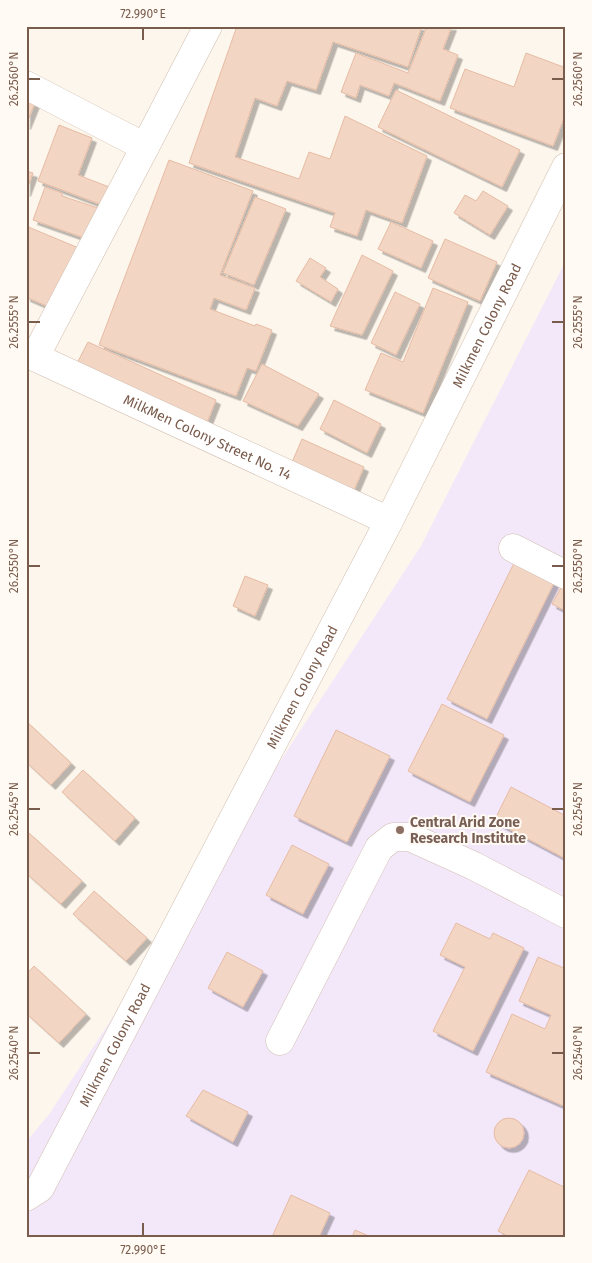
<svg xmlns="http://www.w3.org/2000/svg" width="592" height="1263" viewBox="0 0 592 1263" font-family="'Fira Sans',sans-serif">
  <defs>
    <filter id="shadow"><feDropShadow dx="4.5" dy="4.5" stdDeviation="0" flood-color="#0004"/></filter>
  </defs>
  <rect width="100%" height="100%" fill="#fdf6ec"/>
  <!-- education -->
  <path fill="#f3e8fa" d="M 566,260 L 566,1237 L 26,1237 L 26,1142 L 50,1113 L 421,546 Z"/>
  <!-- building -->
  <g fill="#f3d5c3" stroke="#e6bba3" filter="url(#shadow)">
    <path d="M 237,26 L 422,26 L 408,67 L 333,42 L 316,90 L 287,81 L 277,106 L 255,98 L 235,157 L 299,179 L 309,152 L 330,159 L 345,116 L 427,156 L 402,223 L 366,210 L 357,236 L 330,227 L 335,213 L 189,163 Z"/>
    <path d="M 427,26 L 452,26 L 443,49 L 458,55 L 440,101 L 394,83 L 389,96 L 360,85 L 356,98 L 341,92 L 356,53 L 408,73 Z"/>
    <path d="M 526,53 L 566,68 L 566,113 L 553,146 L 450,108 L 465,69 L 514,87 Z"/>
    <path d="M 396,90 L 520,150 L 502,187 L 378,127 Z"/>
    <path d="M 26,99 L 35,103 L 26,125 Z"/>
    <path d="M 59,125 L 92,138 L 78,175 L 117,190 L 110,208 L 38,181 Z"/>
    <path d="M 169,160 L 253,191 L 220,275 L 255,288 L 246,310 L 214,298 L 210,309 L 255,326 L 256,324 L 272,330 L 256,371 L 247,368 L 236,396 L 99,345 Z"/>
    <path d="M 26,171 L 33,173 L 26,192 Z"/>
    <path d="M 45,187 L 62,193 L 62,196 L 101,209 L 90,240 L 33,220 Z"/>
    <path d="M 483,191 L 508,206 L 490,235 L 454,213 L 465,195 L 476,201 Z"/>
    <path d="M 255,197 L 286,209 L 254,285 L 223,273 Z"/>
    <path d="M 391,222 L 433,241 L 421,268 L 378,249 Z"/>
    <path d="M 26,226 L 81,249 L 56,310 L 26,297 Z"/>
    <path d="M 445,239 L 497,262 L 480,301 L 428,278 Z"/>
    <path d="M 362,255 L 393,271 L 362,335 L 330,326 Z"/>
    <path d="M 310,258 L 326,268 L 320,277 L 338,289 L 331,302 L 296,281 Z"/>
    <path d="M 433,288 L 468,302 L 423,413 L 365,390 L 381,353 L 403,362 Z"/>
    <path d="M 395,292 L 420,304 L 396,355 L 371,343 Z"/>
    <path d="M 88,342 L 216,400 L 205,428 L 74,369 Z"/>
    <path d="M 262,364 L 319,394 L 298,426 L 243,401 Z"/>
    <path d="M 334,400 L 381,424 L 367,453 L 320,429 Z"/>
    <path d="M 302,439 L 364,467 L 352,495 L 290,467 Z"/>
    <path d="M 516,559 L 556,579 L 487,719 L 447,699 Z"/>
    <path d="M 245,576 L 268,585 L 255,616 L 233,606 Z"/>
    <path d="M 564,582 L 566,583 L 566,611 L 552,604 Z"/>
    <path d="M 442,704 L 504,735 L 470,802 L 408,771 Z"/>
    <path d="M 26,721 L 71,763 L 51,785 L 26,762 Z"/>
    <path d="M 336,730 L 390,756 L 347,842 L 294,816 Z"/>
    <path d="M 83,770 L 135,818 L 115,841 L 62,792 Z"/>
    <path d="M 511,787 L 566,816 L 566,859 L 494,821 Z"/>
    <path d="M 29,833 L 82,881 L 61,904 L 26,873 L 26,836 Z"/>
    <path d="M 292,845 L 329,864 L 303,914 L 266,895 Z"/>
    <path d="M 94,891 L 147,938 L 126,961 L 73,914 Z"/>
    <path d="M 456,923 L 490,939 L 493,933 L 524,948 L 473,1051 L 433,1031 L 465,967 L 440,955 Z"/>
    <path d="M 227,952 L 263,971 L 243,1007 L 208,988 Z"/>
    <path d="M 538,957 L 566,969 L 566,1107 L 486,1072 L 512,1014 L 545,1029 L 551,1015 L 519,1001 Z"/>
    <path d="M 34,966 L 86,1014 L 59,1043 L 26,1013 L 26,975 Z"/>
    <path d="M 203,1090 L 248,1112 L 233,1142 L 186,1116 Z"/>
    <circle cx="509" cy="1133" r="15"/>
    <path d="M 529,1170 L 566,1188 L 566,1237 L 509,1237 L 498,1231 Z"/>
    <path d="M 291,1195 L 330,1213 L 319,1237 L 272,1237 Z"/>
    <path d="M 355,1230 L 371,1237 L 352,1237 Z"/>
  </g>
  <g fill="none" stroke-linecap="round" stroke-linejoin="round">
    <defs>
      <g id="minor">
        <path d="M 26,85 L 145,147 L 208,26"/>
        <path id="s1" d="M 26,353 L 389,521"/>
        <path d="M 35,357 L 145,147"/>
        <path d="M 513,548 L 566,575"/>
        <path d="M 280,1041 L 379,848 L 393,837 L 410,837 L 474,866 L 566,914"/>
        <path id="s2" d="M 26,1197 L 40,1188 L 389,521 L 566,167"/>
      </g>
    </defs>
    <!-- minor casing -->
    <use href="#minor" stroke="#d1beb0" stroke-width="29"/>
    <!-- minor -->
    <use href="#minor" stroke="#fff" stroke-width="28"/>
  </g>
  <!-- ticks -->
  <path fill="none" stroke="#7a5c4d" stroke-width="2" d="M 143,28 L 143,40M 28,79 L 40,79M 552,79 L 564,79M 28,322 L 40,322M 552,322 L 564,322M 28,566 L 40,566M 552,566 L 564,566M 28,809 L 40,809M 552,809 L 564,809M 28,1053 L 40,1053M 552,1053 L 564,1053M 143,1223 L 143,1236"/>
  <!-- markers -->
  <circle fill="#8d6e63" stroke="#fffaf3" stroke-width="2" cx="400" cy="830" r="5"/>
  <g text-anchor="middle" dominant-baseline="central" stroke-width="4" stroke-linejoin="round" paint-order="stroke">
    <!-- street labels -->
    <g font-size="14" fill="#7a5c4d" stroke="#fffaf3">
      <text stroke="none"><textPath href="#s2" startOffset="988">Milkmen Colony Road</textPath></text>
      <text stroke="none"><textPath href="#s1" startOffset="200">MilkMen Colony Street No. 14</textPath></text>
      <text stroke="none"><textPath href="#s2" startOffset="582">Milkmen Colony Road</textPath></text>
      <text stroke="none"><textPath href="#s2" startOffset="178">Milkmen Colony Road</textPath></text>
    </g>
    <!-- education labels -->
    <g font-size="14" font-weight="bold" fill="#785e54" stroke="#fffaf3" text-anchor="start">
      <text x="410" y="822">Central Arid Zone<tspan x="410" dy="16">Research Institute</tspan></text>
    </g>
  </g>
  <!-- border -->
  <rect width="592" height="1263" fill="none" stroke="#fffaf3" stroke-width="55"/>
  <rect x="28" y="28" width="536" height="1208" fill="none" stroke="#7a5c4d" stroke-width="2"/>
  <g font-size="12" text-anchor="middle" fill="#7a5c4d">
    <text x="143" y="18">72.990°E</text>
    <text transform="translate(14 79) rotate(-90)" y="4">26.2560°N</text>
    <text transform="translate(578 79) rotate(-90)" y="4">26.2560°N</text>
    <text transform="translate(14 322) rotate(-90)" y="4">26.2555°N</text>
    <text transform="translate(578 322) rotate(-90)" y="4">26.2555°N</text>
    <text transform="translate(14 566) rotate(-90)" y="4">26.2550°N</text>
    <text transform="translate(578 566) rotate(-90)" y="4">26.2550°N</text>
    <text transform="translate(14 809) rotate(-90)" y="4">26.2545°N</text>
    <text transform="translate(578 809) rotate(-90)" y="4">26.2545°N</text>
    <text transform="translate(14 1053) rotate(-90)" y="4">26.2540°N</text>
    <text transform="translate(578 1053) rotate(-90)" y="4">26.2540°N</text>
    <text x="143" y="1254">72.990°E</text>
  </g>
</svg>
